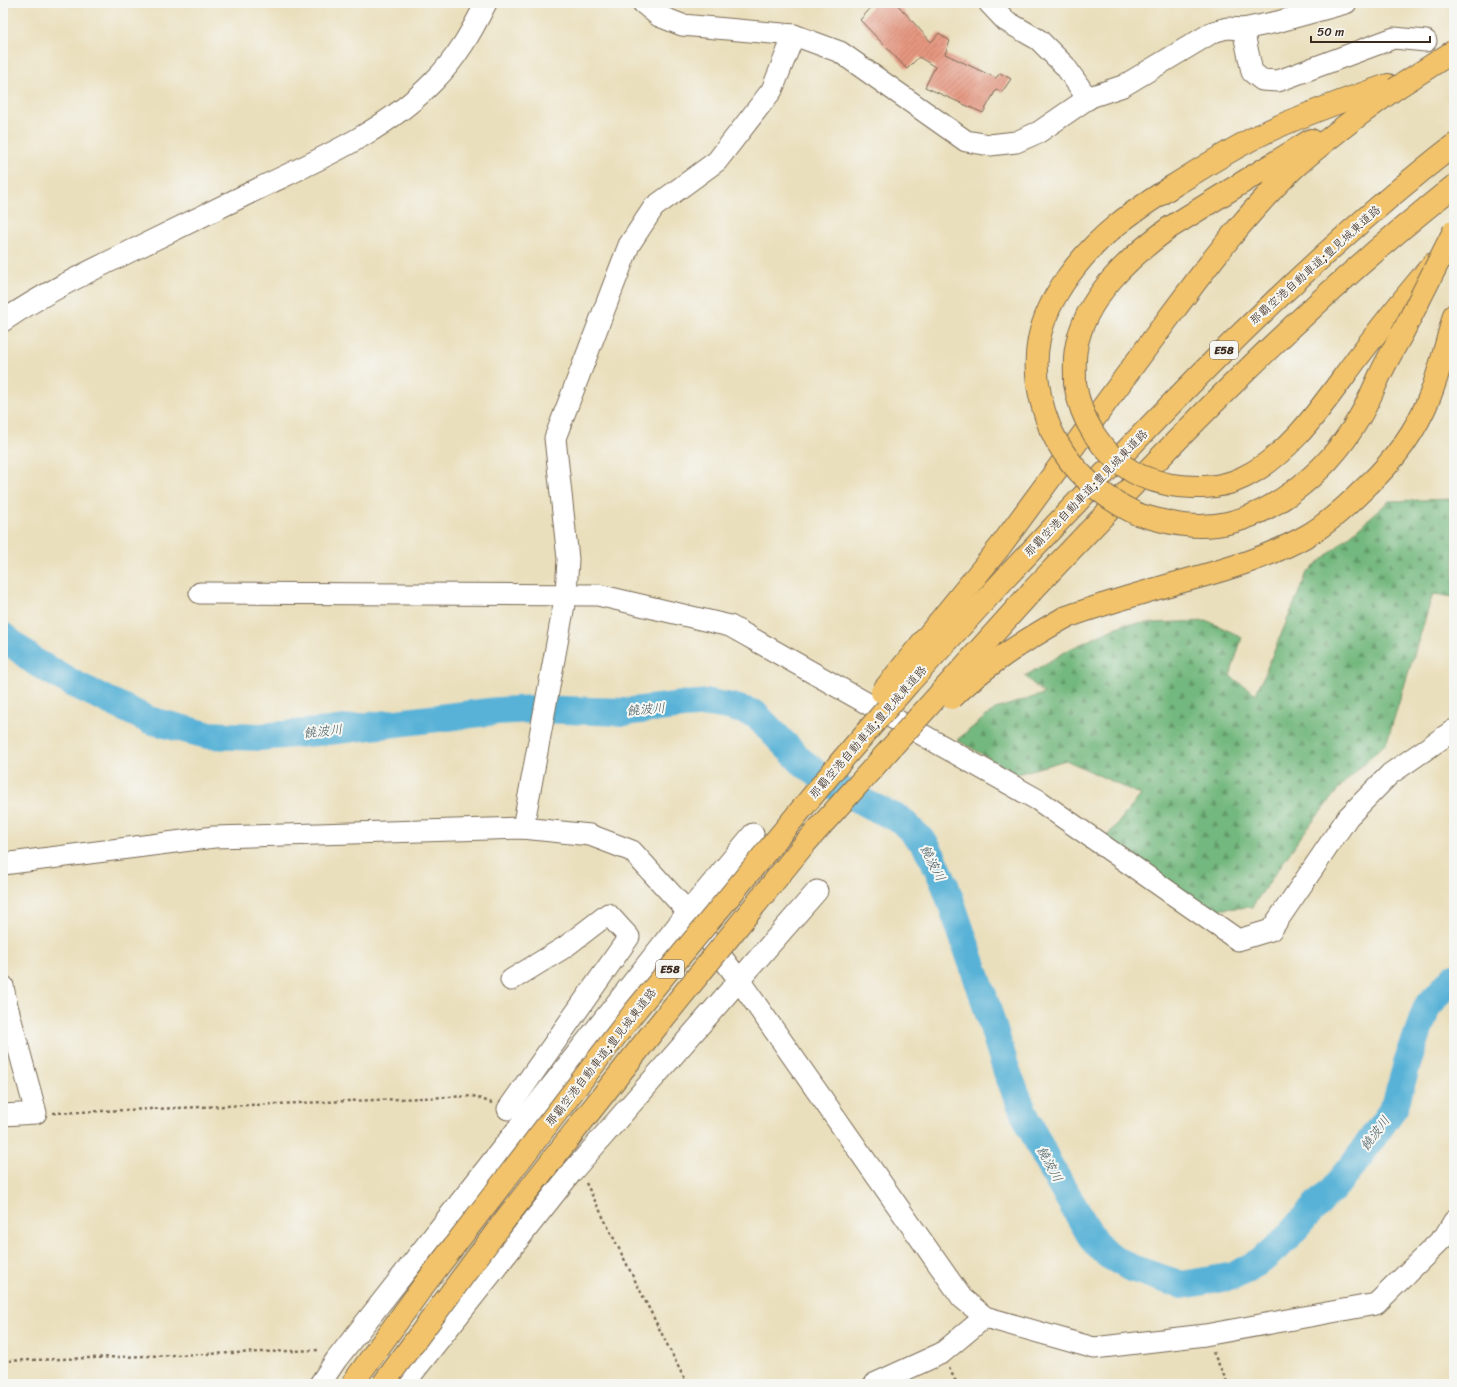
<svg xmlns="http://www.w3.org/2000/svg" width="1457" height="1387" viewBox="0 0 1457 1387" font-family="Sriracha,'Klee One',sans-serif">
  <defs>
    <pattern id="forest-firs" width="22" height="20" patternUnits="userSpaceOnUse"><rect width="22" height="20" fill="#73b87e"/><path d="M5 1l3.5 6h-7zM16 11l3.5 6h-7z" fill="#609667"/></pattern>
    <pattern id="building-hatch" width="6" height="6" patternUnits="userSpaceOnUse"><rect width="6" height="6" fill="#e59680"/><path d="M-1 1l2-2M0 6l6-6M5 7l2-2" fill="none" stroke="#bb7b68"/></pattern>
  </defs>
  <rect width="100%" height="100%" fill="#f6f6f2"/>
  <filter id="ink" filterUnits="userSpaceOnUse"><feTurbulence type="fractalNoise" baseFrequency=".025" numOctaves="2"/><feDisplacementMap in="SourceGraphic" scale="8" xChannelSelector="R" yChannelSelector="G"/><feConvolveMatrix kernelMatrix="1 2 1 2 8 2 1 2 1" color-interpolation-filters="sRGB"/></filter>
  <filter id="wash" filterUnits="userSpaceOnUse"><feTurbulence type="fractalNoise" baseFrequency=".012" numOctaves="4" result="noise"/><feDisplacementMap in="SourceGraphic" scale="16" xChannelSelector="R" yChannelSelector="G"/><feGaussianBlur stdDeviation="0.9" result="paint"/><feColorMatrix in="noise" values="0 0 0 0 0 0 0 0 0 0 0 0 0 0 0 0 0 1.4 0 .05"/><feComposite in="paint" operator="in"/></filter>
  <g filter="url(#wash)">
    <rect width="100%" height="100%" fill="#eadfbc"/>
    <!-- forest -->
    <path fill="url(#forest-firs)" stroke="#57714e" d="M 1454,499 L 1454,597 L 1433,594 L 1387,741 L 1340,787 L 1300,838 L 1252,907 L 1208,910 L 1104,840 L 1141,795 L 1066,760 L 1017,774 L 957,740 L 995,709 L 1044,694 L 1025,676 L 1070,649 L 1124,624 L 1208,621 L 1242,637 L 1230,676 L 1256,694 L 1307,573 L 1389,501 Z"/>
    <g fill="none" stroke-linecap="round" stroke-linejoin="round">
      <!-- river -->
      <path stroke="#59b2d7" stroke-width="28" d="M 3,636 L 35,662 L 74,684 L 149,720 L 207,735 L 260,737 L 329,731 L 497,711 L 534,709 L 624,712 L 683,705 L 710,703 L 732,707 L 755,714 L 801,761 L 829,783 L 869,805 L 901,820 L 924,843 L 933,858 L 945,885 L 983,995 L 1007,1072 L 1025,1115 L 1049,1165 L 1094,1241 L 1108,1255 L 1131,1268 L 1182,1285 L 1234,1276 L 1262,1260 L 1286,1239 L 1307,1215 L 1332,1190 L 1357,1160 L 1395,1106 L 1407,1064 L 1427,1007 L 1454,977"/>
    </g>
    <g id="blocks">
      <!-- building -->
      <path fill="url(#building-hatch)" d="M 875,3 L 896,3 L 931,42 L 939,33 L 950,41 L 945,54 L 996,78 L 1000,73 L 1011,79 L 1002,92 L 996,90 L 983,113 L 925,87 L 935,67 L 919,57 L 907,69 L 860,20 Z"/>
    </g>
  </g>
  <g filter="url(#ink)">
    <use href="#blocks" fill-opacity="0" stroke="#786955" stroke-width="1"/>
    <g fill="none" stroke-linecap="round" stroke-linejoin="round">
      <defs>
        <g id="minor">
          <path d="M 643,3 L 659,16 L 682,25 L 794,35 L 840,52 L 966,141 L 990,145 L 1016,142 L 1039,132 L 1090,97 L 1123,86 L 1213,32 L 1227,28 L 1243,29 L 1277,22 L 1346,3"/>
          <path d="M 989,3 L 1006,21 L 1039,40 L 1065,66 L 1088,99"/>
          <path d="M 1243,29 L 1252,72 L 1262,80 L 1278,81 L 1394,38 L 1426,41"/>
          <path d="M 3,321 C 44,293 88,272 133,250 C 178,228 223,206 268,184 C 327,156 389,128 434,81 C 457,58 472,31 486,3"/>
          <path d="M 200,593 L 598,595 L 730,626 L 1038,800 L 1238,940 L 1271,930 L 1348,817 L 1390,774 L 1454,730"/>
          <path d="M 523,828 L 566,594 L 568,559 L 555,438 L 629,245 L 654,207 L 717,161 L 772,90 L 794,35"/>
          <path d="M 3,864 L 214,837 L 523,828 L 590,835 L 632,851 L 688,912 L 739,980 L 962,1298 L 985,1317 L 1094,1348 L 1205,1335 L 1376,1304 L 1445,1236 L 1454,1221"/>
          <path d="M 3,986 L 6,1002 L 36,1113 L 3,1115"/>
          <path d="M 508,1109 L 629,937 L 608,914 L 565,947 L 511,980"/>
          <path d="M 320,1384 L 336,1360 L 688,912 L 753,834"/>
          <path d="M 404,1384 L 571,1173 L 817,891"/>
          <path d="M 874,1384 L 942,1353 L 985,1317"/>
        </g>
        <g id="highway">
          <path d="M 1075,383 C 1075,371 1074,360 1076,349 C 1084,298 1130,257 1169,228 L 1311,140"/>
          <path d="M 1050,428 C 1039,400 1033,369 1039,339 C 1048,295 1083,252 1118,224 C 1135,210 1154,198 1173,186 C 1202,168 1231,149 1262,134 C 1301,115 1347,99 1388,85"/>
          <path d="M 1171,485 C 1195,488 1220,489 1242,478 C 1294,454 1328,396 1362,352 C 1385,322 1408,293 1433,264"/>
          <path d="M 1137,514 C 1158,520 1178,526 1200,526 C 1265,526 1328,472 1359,418 C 1367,405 1373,390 1379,377 C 1386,362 1394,348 1402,334"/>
          <path d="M 999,548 C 1049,480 1100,411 1150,343 C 1195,283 1239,220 1294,168 C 1326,139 1360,114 1395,89"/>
          <path d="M 1011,572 C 1152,423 1292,271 1454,145"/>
          <path d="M 1032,591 C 1166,450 1301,307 1454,186"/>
          <path d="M 1064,618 C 1102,604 1141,593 1180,582 C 1225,570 1270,557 1310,534 C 1331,521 1349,504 1366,487 C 1393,462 1416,431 1430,396 C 1440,370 1447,342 1454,315"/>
        </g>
      </defs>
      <!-- minor casing -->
      <use href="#minor" stroke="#786955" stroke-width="23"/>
      <!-- highway casing -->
      <use href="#highway" stroke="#786955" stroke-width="24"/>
      <!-- path -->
      <g stroke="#786955" stroke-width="2.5" stroke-dasharray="3 3" stroke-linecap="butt">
        <path d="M 53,1113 L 473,1096 L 492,1103"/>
        <path d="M 586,1183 L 687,1384"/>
        <path d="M 1213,1352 L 1228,1384"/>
        <path d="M 3,1361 L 320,1350"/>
        <path d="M 949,1368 L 957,1384"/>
      </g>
      <!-- minor -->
      <use href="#minor" stroke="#fff" stroke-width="21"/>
      <!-- highway -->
      <use href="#highway" stroke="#f2c36a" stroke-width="22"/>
      <defs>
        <g id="highway-bridge">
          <path d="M 1395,89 L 1454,51"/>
          <path d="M 1402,334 L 1454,231"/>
          <path d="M 1075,383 C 1080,419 1101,453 1133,472 C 1145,479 1158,482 1171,485"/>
          <path d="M 1050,428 C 1068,468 1098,495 1137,514"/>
          <path d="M 882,692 L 999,548"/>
          <path d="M 952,698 C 985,665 1024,641 1064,618"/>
          <path d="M 352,1384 L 424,1285 L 635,1011 L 842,760 L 909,683 L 1011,572"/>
          <path d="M 383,1384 L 507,1217 L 655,1029 L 802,847 L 1032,591"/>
        </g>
      </defs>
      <!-- highway-bridge casing -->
      <use href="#highway-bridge" stroke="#786955" stroke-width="24" stroke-linecap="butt"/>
      <!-- highway-bridge -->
      <use href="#highway-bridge" stroke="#f2c36a" stroke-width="22"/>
    </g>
  </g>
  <g text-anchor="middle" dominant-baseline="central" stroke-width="4" stroke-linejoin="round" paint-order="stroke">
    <!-- shield labels -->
    <g fill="#f6f6f2" stroke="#73675e" stroke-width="1">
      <rect x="1210" y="341" width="28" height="18" rx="3"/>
      <rect x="656" y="960" width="28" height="18" rx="3"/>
    </g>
    <g font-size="11" font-weight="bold" fill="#3b2a1e">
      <text x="1224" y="350">E58</text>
      <text x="670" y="969">E58</text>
    </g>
    <!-- street labels -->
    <g font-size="12" fill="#3b2a1e" stroke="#f6f6f2">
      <text transform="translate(1315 265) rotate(-42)">那覇空港自動車道;豊見城東道路</text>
      <text transform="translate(1086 493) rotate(-46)">那覇空港自動車道;豊見城東道路</text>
      <text transform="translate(868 732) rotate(-49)">那覇空港自動車道;豊見城東道路</text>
      <text transform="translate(601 1057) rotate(-52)">那覇空港自動車道;豊見城東道路</text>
    </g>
    <!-- water labels -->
    <g font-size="13" font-style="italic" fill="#465a5f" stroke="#f6f6f2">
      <text transform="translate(646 709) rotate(-5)">饒波川</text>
      <text transform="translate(323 731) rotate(-6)">饒波川</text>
      <text transform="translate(933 863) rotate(63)">饒波川</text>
      <text transform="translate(1375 1133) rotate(-53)">饒波川</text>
      <text transform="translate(1050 1164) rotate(62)">饒波川</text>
    </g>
  </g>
  <!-- margin -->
  <rect width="1457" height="1387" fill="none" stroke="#f6f6f2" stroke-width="16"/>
  <!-- scale -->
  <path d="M1311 36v6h119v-6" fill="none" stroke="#3b2a1e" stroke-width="2"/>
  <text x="1317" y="36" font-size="12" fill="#3b2a1e" stroke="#f6f6f2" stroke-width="3" paint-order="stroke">50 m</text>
</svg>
